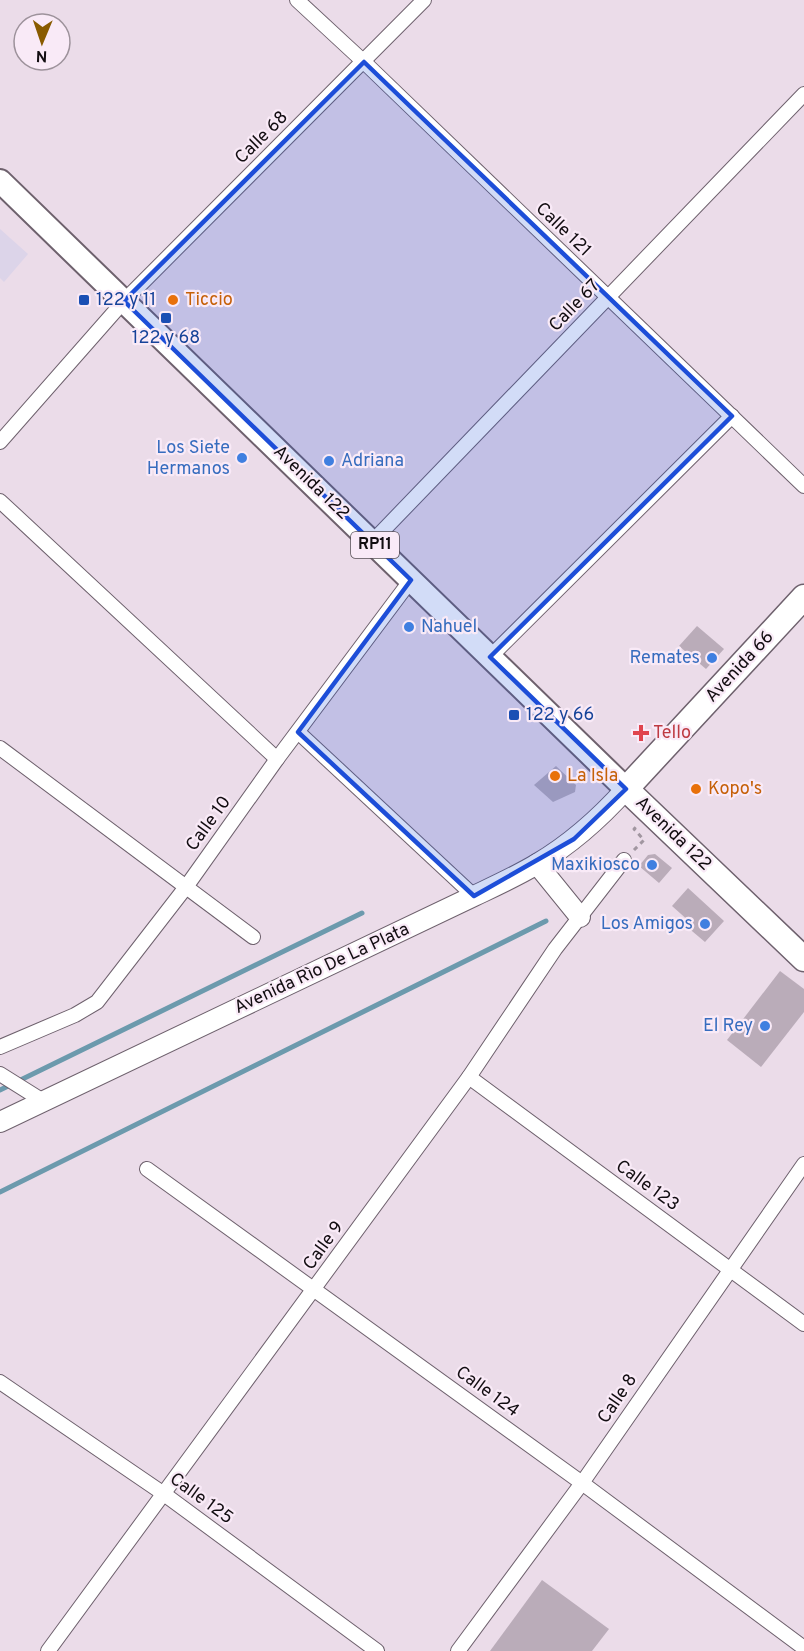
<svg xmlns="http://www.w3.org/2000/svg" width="804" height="1651" viewBox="0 0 804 1651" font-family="Overpass,sans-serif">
  <rect width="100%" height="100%" fill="#ebdce9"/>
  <!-- medical -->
  <path fill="#dcd4e9" d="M 0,229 L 28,254 L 4,282 L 0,278 Z"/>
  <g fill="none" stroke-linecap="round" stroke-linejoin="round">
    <!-- stream -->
    <g stroke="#6c9aad" stroke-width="5">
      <path d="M 0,1090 L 362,913"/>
      <path d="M 0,1192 L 546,921"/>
    </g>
  </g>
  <!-- building -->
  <g fill="#baacb9">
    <path d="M 697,626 L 724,649 L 706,669 L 679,646 Z"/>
    <path d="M 556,766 L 576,785 L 575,792 L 553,802 L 534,785 Z"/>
    <path d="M 655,854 L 672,868 L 659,883 L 639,866 L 648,855 Z"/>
    <path d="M 688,888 L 724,921 L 705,942 L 686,926 L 690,922 L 672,906 Z"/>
    <path d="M 780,971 L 804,989 L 804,1012 L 761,1067 L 727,1040 Z"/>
    <path d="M 542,1580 L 609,1629 L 592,1651 L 490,1651 Z"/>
  </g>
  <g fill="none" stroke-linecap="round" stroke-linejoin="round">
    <defs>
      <g id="minor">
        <path d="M 297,0 L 364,62 L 804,486"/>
        <path d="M 0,442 L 124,301 L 424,0"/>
        <path d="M 0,501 L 277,759"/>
        <path d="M 372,542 L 804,94"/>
        <path d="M 490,657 L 732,416"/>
        <path d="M 298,732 L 474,896"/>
        <path d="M 0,748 L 253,937"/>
        <path d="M 0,1047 L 75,1015 L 97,1002 L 186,887 L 277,759 L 411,580"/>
        <path d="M 0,1074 L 43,1101"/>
        <path d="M 469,1077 L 804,1324"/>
        <path d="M 147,1169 L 582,1483 L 804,1648"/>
        <path d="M 0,1382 L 164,1494 L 377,1651"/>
        <path d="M 48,1651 L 469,1077 L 555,949 L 624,860"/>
        <path d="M 458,1651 L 582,1483 L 804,1164"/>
      </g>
      <g id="secondary">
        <path d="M 537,864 L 580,917"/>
        <path d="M 0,1122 L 474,896 C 495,886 517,876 537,864 C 571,844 600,818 626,789"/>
      </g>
      <path id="primary" d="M 0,181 L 626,789"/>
      <path id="trunk" d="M 804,597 L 626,789 L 804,959"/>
    </defs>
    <!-- minor casing -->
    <use href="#minor" stroke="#6e616d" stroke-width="16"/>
    <!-- secondary casing -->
    <use href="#secondary" stroke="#6e616d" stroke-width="22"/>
    <!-- primary casing -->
    <use href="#primary" stroke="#6e616d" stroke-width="26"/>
    <!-- trunk casing -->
    <use href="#trunk" stroke="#6e616d" stroke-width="27"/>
    <!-- path -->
    <path stroke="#a196a0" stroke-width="3" stroke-dasharray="4.5 4.5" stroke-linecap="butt" d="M 634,850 L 644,840 L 634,829 L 636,827"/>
    <!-- minor -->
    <use href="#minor" stroke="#fff" stroke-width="14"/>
    <!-- secondary -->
    <use href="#secondary" stroke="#fff" stroke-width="20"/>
    <!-- primary -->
    <use href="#primary" stroke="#fff" stroke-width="22"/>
    <!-- trunk -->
    <use href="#trunk" stroke="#fff" stroke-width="24"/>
  </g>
  <!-- marked area -->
  <path fill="#1d4ed8" fill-opacity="0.2" stroke="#1d4ed8" stroke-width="4.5" stroke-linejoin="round" d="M 364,62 L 732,416 L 490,657 L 626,789 L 574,839 L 474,896 L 298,732 L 411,580 L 124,301 Z"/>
  <!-- markers -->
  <g fill="#1a4fb4" stroke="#f9eaf7" stroke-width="2">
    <rect x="78" y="294" width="12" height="12" rx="3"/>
    <rect x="160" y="312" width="12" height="12" rx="3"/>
    <rect x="508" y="709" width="12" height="12" rx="3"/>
  </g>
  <g fill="#e8710a" stroke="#f9eaf7" stroke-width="2">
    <circle cx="173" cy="300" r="6"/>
    <circle cx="555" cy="776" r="6"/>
    <circle cx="696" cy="789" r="6"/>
  </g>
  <g fill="#3f7fe0" stroke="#f9eaf7" stroke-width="2">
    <circle cx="242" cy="458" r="6"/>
    <circle cx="329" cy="461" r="6"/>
    <circle cx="409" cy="627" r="6"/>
    <circle cx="712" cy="658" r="6"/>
    <circle cx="652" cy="865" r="6"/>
    <circle cx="705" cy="924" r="6"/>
    <circle cx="765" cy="1026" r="6"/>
  </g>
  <path fill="#e0444e" stroke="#f9eaf7" stroke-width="2" d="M638 724h6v6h6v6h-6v6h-6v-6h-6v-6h6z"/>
  <g text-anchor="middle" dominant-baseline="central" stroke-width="4.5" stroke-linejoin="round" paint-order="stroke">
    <!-- shield labels -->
    <rect fill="#f9eaf7" stroke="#574f56" stroke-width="1.5" x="351" y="532" width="48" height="26" rx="4.5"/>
    <g font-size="16" font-weight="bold" fill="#120d11">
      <text x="375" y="545">RP11</text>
    </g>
    <!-- street labels -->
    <g font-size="18" fill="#120d11" stroke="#f9eaf7">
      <text transform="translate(262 138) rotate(-45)">Calle 68</text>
      <text transform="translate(563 230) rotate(44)">Calle 121</text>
      <text transform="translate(575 306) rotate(-46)">Calle 67</text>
      <text transform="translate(311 483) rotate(44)">Avenida 122</text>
      <text transform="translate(740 667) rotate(-47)">Avenida 66</text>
      <text transform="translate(209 824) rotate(-54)">Calle 10</text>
      <text transform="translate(673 834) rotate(44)">Avenida 122</text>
      <text transform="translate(322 969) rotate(-25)">Avenida Rìo De La Plata</text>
      <text transform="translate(647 1186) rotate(36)">Calle 123</text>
      <text transform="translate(324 1246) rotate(-54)">Calle 9</text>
      <text transform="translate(487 1392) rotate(36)">Calle 124</text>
      <text transform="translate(618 1399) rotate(-56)">Calle 8</text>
      <text transform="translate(201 1499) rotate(36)">Calle 125</text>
    </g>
    <!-- transit labels -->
    <g font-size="18" fill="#164399" stroke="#f9eaf7" text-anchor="start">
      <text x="96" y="300">122 y 11</text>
      <text x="166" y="338" text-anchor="middle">122 y 68</text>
      <text x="526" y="715">122 y 66</text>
    </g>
    <!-- food labels -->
    <g font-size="18" fill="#c56008" stroke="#f9eaf7" text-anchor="start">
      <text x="185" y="300">Ticcio</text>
      <text x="567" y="776">La Isla</text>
      <text x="708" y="789">Kopo's</text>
    </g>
    <!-- shop labels -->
    <g font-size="18" fill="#366cbe" stroke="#f9eaf7" text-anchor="end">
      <text x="230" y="448">Los Siete<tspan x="230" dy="21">Hermanos</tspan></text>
      <text x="341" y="461" text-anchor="start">Adriana</text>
      <text x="421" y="627" text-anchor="start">Nahuel</text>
      <text x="700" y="658">Remates</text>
      <text x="640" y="865">Maxikiosco</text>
      <text x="693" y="924">Los Amigos</text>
      <text x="753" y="1026">El Rey</text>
    </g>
    <!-- health labels -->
    <g font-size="18" fill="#be3a42" stroke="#f9eaf7" text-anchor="start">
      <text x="653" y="733">Tello</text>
    </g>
  </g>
  <!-- north arrow -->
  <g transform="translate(42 42) rotate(182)"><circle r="28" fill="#f9eaf7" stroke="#9d929b" stroke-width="1.5"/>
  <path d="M0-4.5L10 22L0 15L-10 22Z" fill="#895b00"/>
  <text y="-9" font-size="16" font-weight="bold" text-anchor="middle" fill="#120d11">N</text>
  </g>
</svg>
